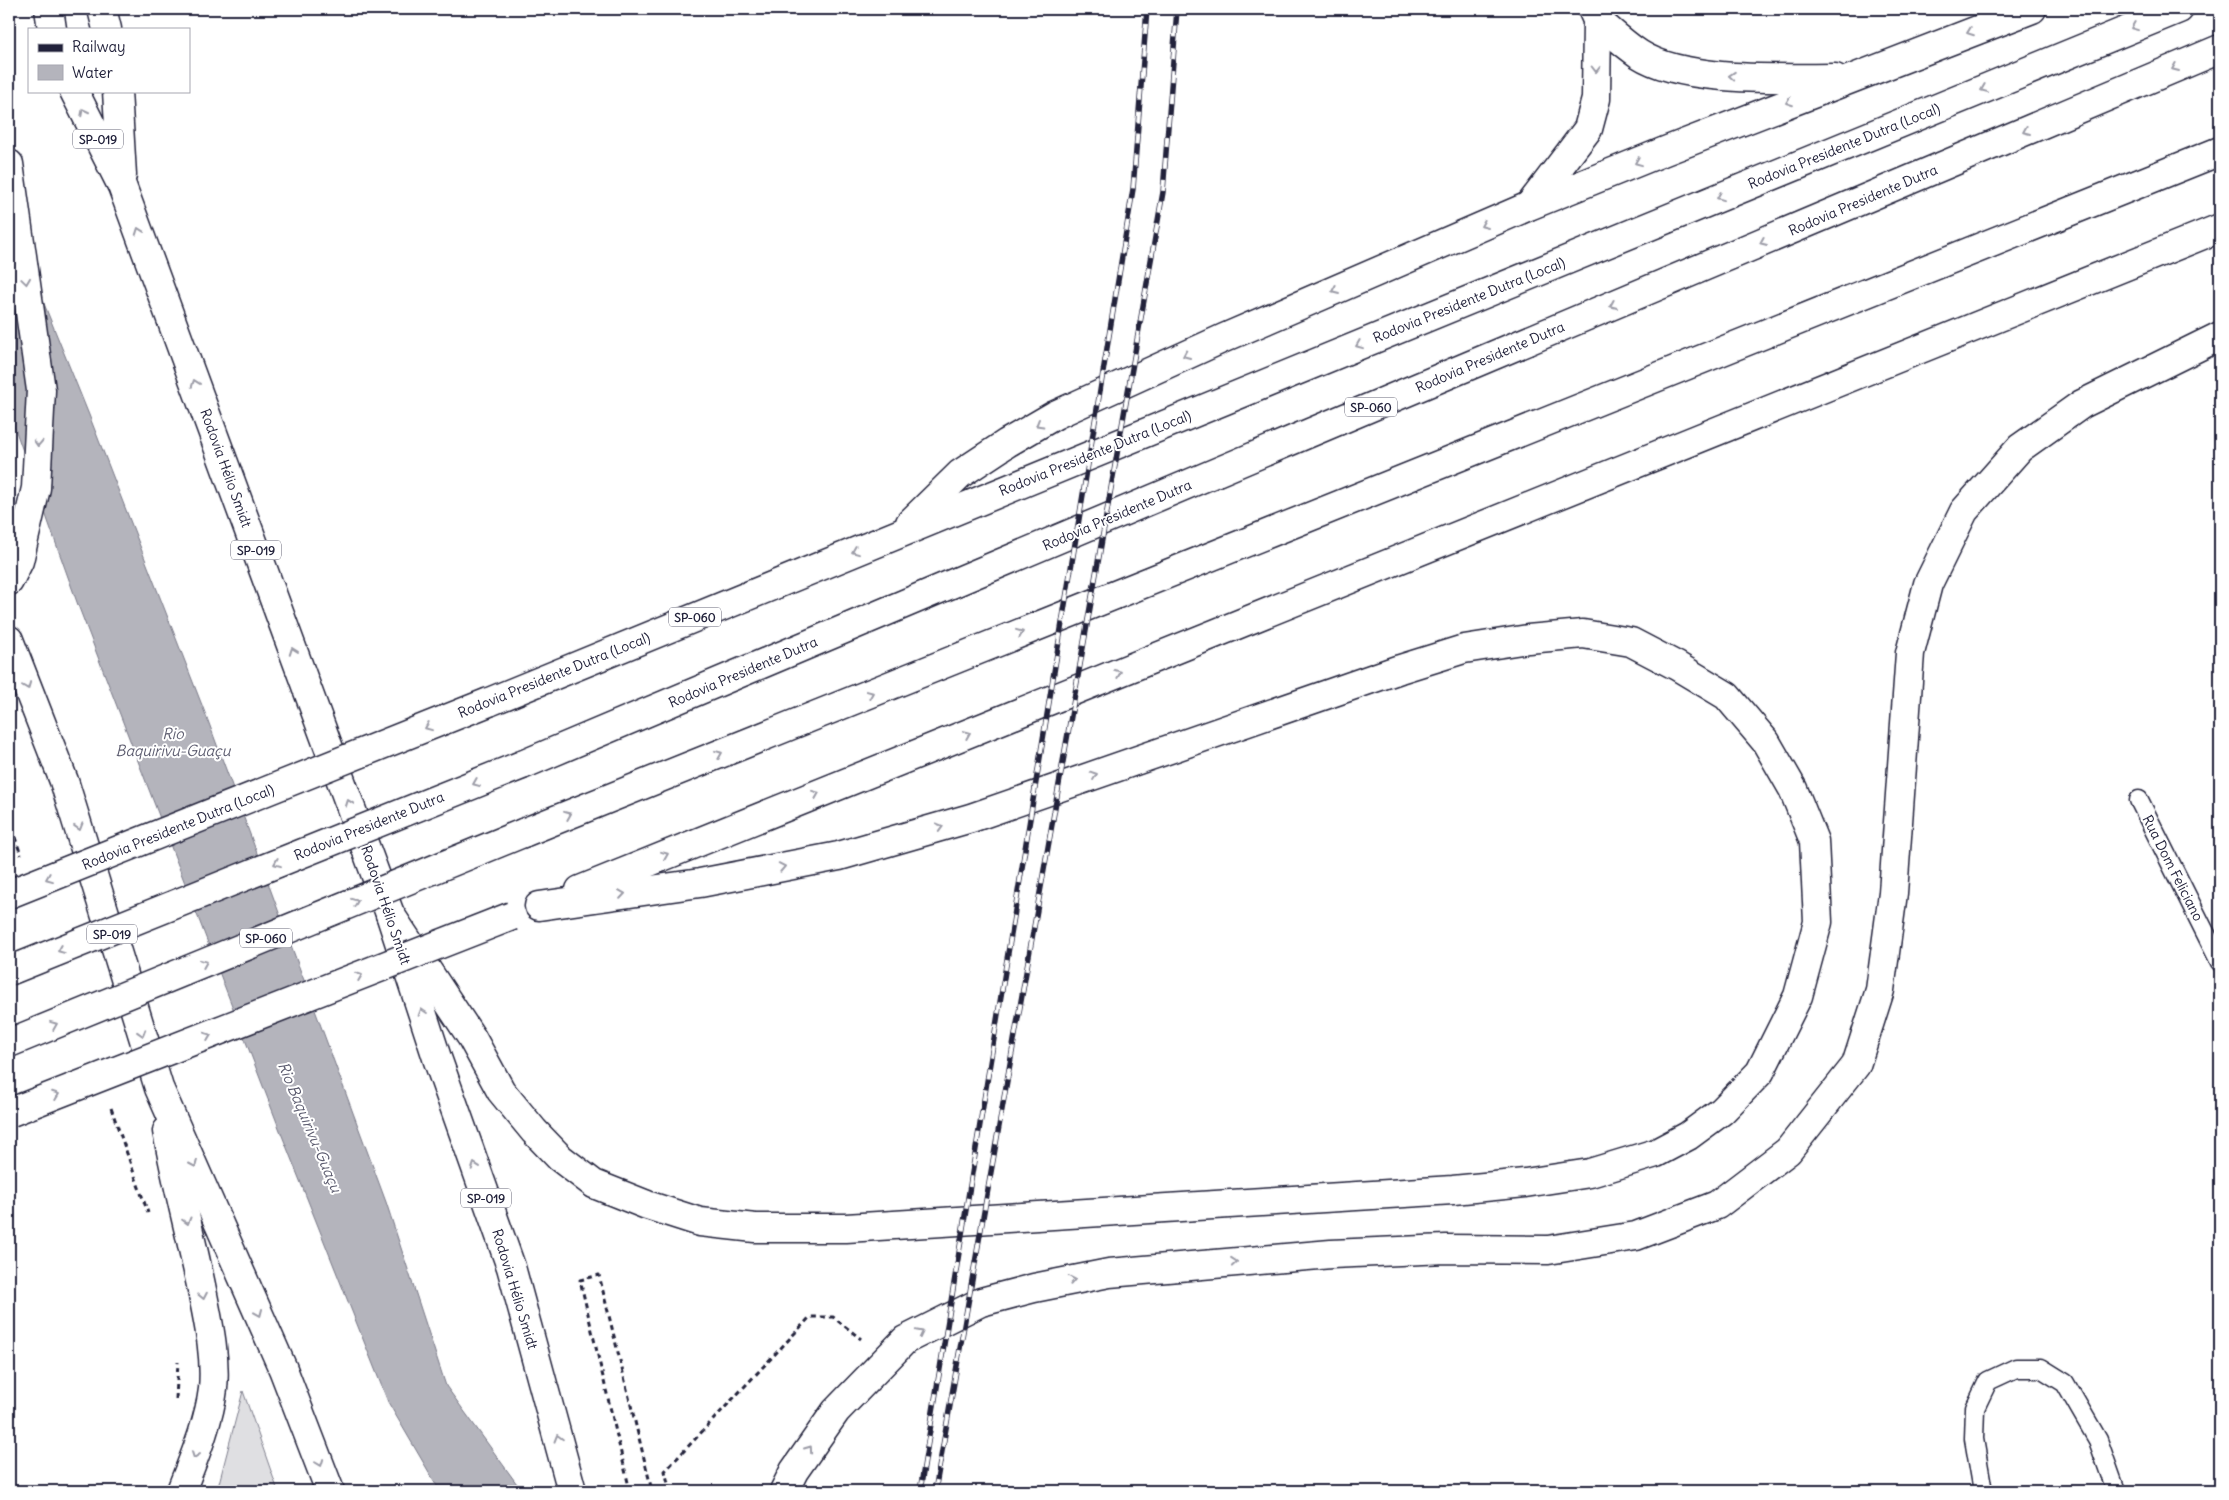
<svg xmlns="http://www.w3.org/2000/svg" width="2229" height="1500" viewBox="0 0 2229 1500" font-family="Delius,sans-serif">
  <rect width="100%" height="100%" fill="#fff"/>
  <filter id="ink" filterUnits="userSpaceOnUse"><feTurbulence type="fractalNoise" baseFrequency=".02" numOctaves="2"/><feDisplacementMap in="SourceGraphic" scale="10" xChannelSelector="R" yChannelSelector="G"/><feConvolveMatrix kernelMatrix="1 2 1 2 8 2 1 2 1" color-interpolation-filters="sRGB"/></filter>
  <g filter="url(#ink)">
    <!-- green -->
    <path fill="#dfdfe2" stroke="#80808e" d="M 243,1391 L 278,1491 L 217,1491 Z"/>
    <!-- water -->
    <path fill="#b4b4bc" stroke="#7a7a88" d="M 9,217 L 89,415 L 207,718 L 386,1202 L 446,1386 L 522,1491 L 440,1491 L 388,1402 L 281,1133 L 78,605 L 9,412 Z"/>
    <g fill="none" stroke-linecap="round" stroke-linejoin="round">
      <defs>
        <g id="service">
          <path d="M 2139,800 L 2220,962"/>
          <path d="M 1983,1491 L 1974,1439 L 1975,1408 L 1988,1381 L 2016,1368 L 2041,1368 L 2065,1383 L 2098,1440 L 2116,1491"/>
        </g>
        <g id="motorway">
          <path d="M 49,9 L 52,29"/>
          <path d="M 102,9 L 107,29"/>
          <path d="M 1597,20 C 1610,31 1624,44 1639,54 C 1684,83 1782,78 1835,78"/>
          <path d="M 74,91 L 122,186 L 390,914 L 437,1058 L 511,1267 L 572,1491"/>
          <path d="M 117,91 L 122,175"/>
          <path d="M 9,164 L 41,390 L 36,488 L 19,561 L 9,581"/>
          <path d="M 1530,205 L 1588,129 L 1596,99 L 1597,20 L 1592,9"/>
          <path d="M 910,523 L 960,474 L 1007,443 L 1055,415 L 1224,338 L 1529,206 L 1665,151 L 2032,9"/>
          <path d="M 9,640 L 64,781 L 159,1088 L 283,1369 L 330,1491"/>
          <path d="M 489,702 L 2179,9"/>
          <path d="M 522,765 L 2220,49"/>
          <path d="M 523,833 L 2220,151"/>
          <path d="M 580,890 L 2220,228"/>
          <path d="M 390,914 L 472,1038 L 501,1091 L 534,1131 L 560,1158 L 594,1184 L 647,1205 L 700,1222 L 755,1228 L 846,1228 L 1453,1190 L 1525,1183 L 1590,1173 L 1656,1153 L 1688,1136 L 1722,1111 L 1760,1072 L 1798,996 L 1818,922 L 1814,841 L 1793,789 L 1766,742 L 1727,696 L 1677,666 L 1631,642 L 1583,634 L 1528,639 L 1464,649 L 1400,669 L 971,818 L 839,856 L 700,883 L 539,906"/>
          <path d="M 167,1131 C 177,1186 192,1240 203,1295 C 209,1325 216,1358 213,1389 C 209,1423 193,1460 181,1491"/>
          <path d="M 784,1491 L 794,1471 L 836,1411 L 905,1340 L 981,1302 L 1034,1288 L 1109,1273 L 1331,1254 L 1446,1249 L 1548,1250 L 1636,1236 L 1717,1205 L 1788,1151 L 1856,1065 L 1880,990 L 1893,893 L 1910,653 L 1928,584 L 1964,511 L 2020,448 L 2082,404 L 2220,336"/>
        </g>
      </defs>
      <!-- service casing -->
      <use href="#service" stroke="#22223b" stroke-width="21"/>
      <!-- motorway casing -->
      <use href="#motorway" stroke="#22223b" stroke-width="31"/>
      <!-- path -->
      <g stroke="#22223b" stroke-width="3" stroke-dasharray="5 4" stroke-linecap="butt">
        <path d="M 9,820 L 21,855"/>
        <path d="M 111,1108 L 148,1213"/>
        <path d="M 176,1399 L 178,1362"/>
        <path d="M 630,1491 L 580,1280 L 599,1275 L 652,1491"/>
        <path d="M 670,1491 L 665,1471 L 810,1317 L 833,1317 L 861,1339"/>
      </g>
      <!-- service -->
      <use href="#service" stroke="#fff" stroke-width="18"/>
      <!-- motorway -->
      <use href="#motorway" stroke="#fff" stroke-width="28"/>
      <defs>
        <g id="rail">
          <path d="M 920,1491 L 1133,189 L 1147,9"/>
          <path d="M 935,1491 L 1163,192 L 1177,9"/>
        </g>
      </defs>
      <!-- rail casing -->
      <use href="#rail" stroke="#22223b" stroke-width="5.5"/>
      <!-- rail -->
      <use href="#rail" stroke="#fff" stroke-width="4" stroke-dasharray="11" stroke-linecap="butt"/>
      <defs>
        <g id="motorway-bridge">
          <path d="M 9,894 L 489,702"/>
          <path d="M 9,971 L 522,765"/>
          <path d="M 9,1043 L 523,833"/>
          <path d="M 11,1112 L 512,916"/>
        </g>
      </defs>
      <!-- motorway-bridge casing -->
      <use href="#motorway-bridge" stroke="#22223b" stroke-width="31" stroke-linecap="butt"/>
      <!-- motorway-bridge -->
      <use href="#motorway-bridge" stroke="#fff" stroke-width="28"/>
    </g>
    <!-- one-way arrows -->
    <defs><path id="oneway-chevron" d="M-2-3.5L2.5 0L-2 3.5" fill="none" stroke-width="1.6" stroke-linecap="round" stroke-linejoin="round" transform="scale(1.25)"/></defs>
    <g stroke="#9c9ca7">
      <use href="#oneway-chevron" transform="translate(2134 27) rotate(158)"/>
      <use href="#oneway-chevron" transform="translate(1970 32) rotate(159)"/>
      <use href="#oneway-chevron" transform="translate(2175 68) rotate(157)"/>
      <use href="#oneway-chevron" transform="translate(1596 69) rotate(90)"/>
      <use href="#oneway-chevron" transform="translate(1732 76) rotate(-176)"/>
      <use href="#oneway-chevron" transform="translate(1984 89) rotate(158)"/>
      <use href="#oneway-chevron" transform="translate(1789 102) rotate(159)"/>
      <use href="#oneway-chevron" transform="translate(84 112) rotate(-117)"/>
      <use href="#oneway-chevron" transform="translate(2026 131) rotate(157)"/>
      <use href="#oneway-chevron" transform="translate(1638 162) rotate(158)"/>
      <use href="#oneway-chevron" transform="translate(1720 197) rotate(158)"/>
      <use href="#oneway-chevron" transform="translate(1484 225) rotate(157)"/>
      <use href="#oneway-chevron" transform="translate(139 231) rotate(-110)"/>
      <use href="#oneway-chevron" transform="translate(1763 242) rotate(157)"/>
      <use href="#oneway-chevron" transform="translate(26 281) rotate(82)"/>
      <use href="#oneway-chevron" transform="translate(1335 290) rotate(157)"/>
      <use href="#oneway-chevron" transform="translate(1613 305) rotate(157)"/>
      <use href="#oneway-chevron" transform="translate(1359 345) rotate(158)"/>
      <use href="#oneway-chevron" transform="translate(1186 355) rotate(155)"/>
      <use href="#oneway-chevron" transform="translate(195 383) rotate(-110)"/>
      <use href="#oneway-chevron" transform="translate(1039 424) rotate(150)"/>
      <use href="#oneway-chevron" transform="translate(38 443) rotate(93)"/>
      <use href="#oneway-chevron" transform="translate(855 551) rotate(158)"/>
      <use href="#oneway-chevron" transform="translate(1020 633) rotate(-22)"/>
      <use href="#oneway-chevron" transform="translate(293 651) rotate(-110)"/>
      <use href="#oneway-chevron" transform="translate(1118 673) rotate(-22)"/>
      <use href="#oneway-chevron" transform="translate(27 686) rotate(69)"/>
      <use href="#oneway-chevron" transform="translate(870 694) rotate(-22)"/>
      <use href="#oneway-chevron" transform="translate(428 727) rotate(158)"/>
      <use href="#oneway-chevron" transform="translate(967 734) rotate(-22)"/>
      <use href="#oneway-chevron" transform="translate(719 754) rotate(-22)"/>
      <use href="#oneway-chevron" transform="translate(1094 775) rotate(-19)"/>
      <use href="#oneway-chevron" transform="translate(476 783) rotate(158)"/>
      <use href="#oneway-chevron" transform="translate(816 794) rotate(-22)"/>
      <use href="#oneway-chevron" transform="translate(349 803) rotate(-110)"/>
      <use href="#oneway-chevron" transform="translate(568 815) rotate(-22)"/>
      <use href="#oneway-chevron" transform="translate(79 827) rotate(73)"/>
      <use href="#oneway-chevron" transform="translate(940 827) rotate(-16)"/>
      <use href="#oneway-chevron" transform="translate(665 855) rotate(-22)"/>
      <use href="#oneway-chevron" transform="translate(277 863) rotate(158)"/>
      <use href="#oneway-chevron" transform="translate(782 867) rotate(-11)"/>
      <use href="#oneway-chevron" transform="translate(49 878) rotate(158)"/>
      <use href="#oneway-chevron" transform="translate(622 894) rotate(-8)"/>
      <use href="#oneway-chevron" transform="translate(355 902) rotate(-22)"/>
      <use href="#oneway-chevron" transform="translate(61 950) rotate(158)"/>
      <use href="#oneway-chevron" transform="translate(204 963) rotate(-22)"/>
      <use href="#oneway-chevron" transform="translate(359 976) rotate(-21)"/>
      <use href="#oneway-chevron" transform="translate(422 1012) rotate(-108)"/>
      <use href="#oneway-chevron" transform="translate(54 1025) rotate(-22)"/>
      <use href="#oneway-chevron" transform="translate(142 1033) rotate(73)"/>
      <use href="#oneway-chevron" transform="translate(208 1036) rotate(-21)"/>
      <use href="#oneway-chevron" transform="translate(56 1095) rotate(-21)"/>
      <use href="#oneway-chevron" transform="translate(194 1164) rotate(66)"/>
      <use href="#oneway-chevron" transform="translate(475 1166) rotate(-109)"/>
      <use href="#oneway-chevron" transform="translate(187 1221) rotate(75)"/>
      <use href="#oneway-chevron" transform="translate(1234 1262) rotate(-5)"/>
      <use href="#oneway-chevron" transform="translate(1072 1280) rotate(-11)"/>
      <use href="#oneway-chevron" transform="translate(203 1296) rotate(79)"/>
      <use href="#oneway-chevron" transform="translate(259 1313) rotate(67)"/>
      <use href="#oneway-chevron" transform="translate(920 1333) rotate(-27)"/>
      <use href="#oneway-chevron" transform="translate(558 1438) rotate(-106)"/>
      <use href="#oneway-chevron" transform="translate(809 1449) rotate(-55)"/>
      <use href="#oneway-chevron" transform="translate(195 1455) rotate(110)"/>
      <use href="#oneway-chevron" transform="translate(320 1463) rotate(69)"/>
    </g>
  </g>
  <g text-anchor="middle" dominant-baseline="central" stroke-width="4" stroke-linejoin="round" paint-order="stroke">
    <!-- shield labels -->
    <g fill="#fff" stroke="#646476" stroke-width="1">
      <rect x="73" y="129.5" width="50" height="19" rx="4"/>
      <rect x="1345" y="397.5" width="52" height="19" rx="4"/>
      <rect x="231" y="540.5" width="50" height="19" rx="4"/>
      <rect x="669" y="607.5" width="52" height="19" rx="4"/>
      <rect x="87" y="924.5" width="50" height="19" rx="4"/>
      <rect x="240" y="928.5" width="52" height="19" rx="4"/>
      <rect x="461" y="1188.5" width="50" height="19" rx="4"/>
    </g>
    <g font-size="12" font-weight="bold" fill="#22223b">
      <text x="98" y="139">SP-019</text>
      <text x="1371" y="407">SP-060</text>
      <text x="256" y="550">SP-019</text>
      <text x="695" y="617">SP-060</text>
      <text x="112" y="934">SP-019</text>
      <text x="266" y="938">SP-060</text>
      <text x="486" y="1198">SP-019</text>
    </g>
    <!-- street labels -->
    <g font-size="14" fill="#22223b" stroke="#fff">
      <text transform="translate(1844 146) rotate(-22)">Rodovia Presidente Dutra (Local)</text>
      <text transform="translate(1863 200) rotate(-23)">Rodovia Presidente Dutra</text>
      <text transform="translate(1469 300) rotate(-22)">Rodovia Presidente Dutra (Local)</text>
      <text transform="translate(1490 357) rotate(-23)">Rodovia Presidente Dutra</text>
      <text transform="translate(1095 453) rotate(-22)">Rodovia Presidente Dutra (Local)</text>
      <text transform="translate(226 468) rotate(70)">Rodovia Hélio Smidt</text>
      <text transform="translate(1117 515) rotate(-23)">Rodovia Presidente Dutra</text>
      <text transform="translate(743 672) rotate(-23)">Rodovia Presidente Dutra</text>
      <text transform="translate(554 675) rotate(-22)">Rodovia Presidente Dutra (Local)</text>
      <text transform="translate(369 826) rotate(-22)">Rodovia Presidente Dutra</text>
      <text transform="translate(178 827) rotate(-22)">Rodovia Presidente Dutra (Local)</text>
      <text transform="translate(2173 868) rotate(63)">Rua Dom Feliciano</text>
      <text transform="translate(386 905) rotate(71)">Rodovia Hélio Smidt</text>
      <text transform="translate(515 1289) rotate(73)">Rodovia Hélio Smidt</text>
    </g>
    <!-- water labels -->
    <g font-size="15" font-style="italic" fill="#5c5c6f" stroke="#fff">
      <text x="173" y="733">Rio<tspan x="173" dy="17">Baquirivu-Guaçu</tspan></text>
      <text transform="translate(310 1127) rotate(67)">Rio Baquirivu-Guaçu</text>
    </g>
  </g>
  <!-- margin -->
  <rect width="2229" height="1500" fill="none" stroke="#fff" stroke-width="30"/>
  <rect x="15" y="15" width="2199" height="1470" fill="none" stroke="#22223b" stroke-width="2" filter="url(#ink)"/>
  <!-- legend -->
  <rect x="28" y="28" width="162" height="65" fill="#ffffff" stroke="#a7a7b1"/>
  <rect x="38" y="44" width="25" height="8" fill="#22223b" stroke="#a7a7b1"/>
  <text x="72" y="52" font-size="15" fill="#22223b">Railway</text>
  <rect x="38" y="65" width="25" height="15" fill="#b4b4bc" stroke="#a7a7b1"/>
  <text x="72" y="78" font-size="15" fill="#22223b">Water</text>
</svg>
